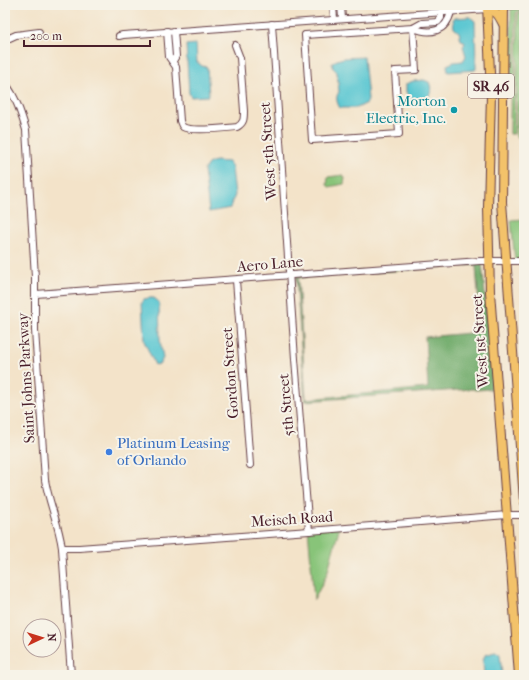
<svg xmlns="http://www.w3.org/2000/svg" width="529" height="680" viewBox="0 0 529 680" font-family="'IM FELL French Canon',serif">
  <rect width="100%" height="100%" fill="#f7f3e8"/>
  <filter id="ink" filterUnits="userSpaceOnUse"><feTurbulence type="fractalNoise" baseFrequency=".025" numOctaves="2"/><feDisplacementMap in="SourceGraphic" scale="8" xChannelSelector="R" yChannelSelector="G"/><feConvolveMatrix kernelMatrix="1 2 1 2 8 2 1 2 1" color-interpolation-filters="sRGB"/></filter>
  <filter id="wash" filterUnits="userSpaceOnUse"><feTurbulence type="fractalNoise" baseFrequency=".012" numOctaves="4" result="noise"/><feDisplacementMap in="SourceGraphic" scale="16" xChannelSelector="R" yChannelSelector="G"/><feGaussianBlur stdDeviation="0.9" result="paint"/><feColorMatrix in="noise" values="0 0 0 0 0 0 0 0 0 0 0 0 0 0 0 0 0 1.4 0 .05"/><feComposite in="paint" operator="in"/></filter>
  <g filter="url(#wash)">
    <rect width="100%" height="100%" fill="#f3e3c9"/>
    <!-- green -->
    <g fill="#88c479" stroke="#697252">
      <path d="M 524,7 L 524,12 L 518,11 L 516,13 L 514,134 L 510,134 L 511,8 Z"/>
      <path d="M 518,13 L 524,13 L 524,137 L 516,137 Z"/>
      <path d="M 343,175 L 345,178 L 344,184 L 329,187 L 327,185 L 328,177 Z"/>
      <path d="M 524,219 L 524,262 L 515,262 L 511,220 Z"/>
      <path d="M 339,526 L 339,529 L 327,574 L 314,600 L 308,528 Z"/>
    </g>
    <!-- forest -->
    <path fill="#6eaa69" stroke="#5c644a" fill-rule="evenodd" d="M 482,262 L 494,389 L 475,390 L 473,389 L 305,401 L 296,276 ZM 474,265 L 476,267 L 481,332 L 425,337 L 428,387 L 427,388 L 306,399 L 298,278 Z"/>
    <!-- water -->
    <g fill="#5bc7d2" stroke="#52737e">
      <path d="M 470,17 L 475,21 L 476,69 L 475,70 L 448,72 L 447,65 L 454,62 L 463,61 L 466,56 L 463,46 L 465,44 L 464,41 L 461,40 L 459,32 L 454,28 L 453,19 L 455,18 Z"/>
      <path d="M 196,44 L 197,62 L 202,66 L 207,67 L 209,95 L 208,96 L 191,97 L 189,93 L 186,45 Z"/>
      <path d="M 364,57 L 368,99 L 367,103 L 357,108 L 340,108 C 337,103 335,97 339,92 L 337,72 L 333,68 L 332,63 C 340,56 355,58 364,57 Z"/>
      <path d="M 424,80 L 429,82 C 431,87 432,92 428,97 L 415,99 L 410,98 L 406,92 L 406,84 L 413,81 Z"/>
      <path d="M 215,161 L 229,162 L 232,168 L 235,195 L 230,208 L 209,212 L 204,170 L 208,164 Z"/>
      <path d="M 149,298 L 154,298 L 159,302 L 160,340 L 163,358 L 160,364 L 155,365 L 144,341 L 142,302 L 144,299 Z"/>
      <path d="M 495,652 L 499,653 L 500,655 L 502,675 L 484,675 L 483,660 L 485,655 Z"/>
    </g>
  </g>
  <g filter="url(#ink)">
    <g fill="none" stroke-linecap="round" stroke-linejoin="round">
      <defs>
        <g id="minor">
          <path d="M 333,5 L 334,19"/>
          <path d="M 341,5 L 342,19"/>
          <path d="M 504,6 L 524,5"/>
          <path d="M 272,24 L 295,359 L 309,531"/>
          <path d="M 413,28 L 416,70 L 395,71 L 399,134 L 312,140 L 305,35 L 413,28 L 422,23 L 438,22 L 441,18 L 441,12"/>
          <path d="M 413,28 C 431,35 446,32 451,12"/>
          <path d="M 167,31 L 169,57 L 176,67 L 180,121 C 181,123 181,125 183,127 C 190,132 227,128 237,127 C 244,123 244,119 244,111 L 240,58 L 235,45"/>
          <path d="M 119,36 L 123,35 L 487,9"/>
          <path d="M 5,40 L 16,35 L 39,32"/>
          <path d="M 173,61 L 176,56 L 174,31"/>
          <path d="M 5,83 C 16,97 21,113 26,130 L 35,277 L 35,330 L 45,480 C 49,503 59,525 62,548 L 71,675"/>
          <path d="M 236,280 L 250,465"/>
          <path d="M 36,294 L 480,261 L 524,261"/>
          <path d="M 62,548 L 79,548 L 309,531 L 507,515 L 524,515"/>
        </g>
        <g id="major">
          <path d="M 487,5 L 491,95 L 488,207 L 490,292 L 519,675"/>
          <path d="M 495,5 L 504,6"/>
          <path d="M 504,5 L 502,202 L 524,501"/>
          <path d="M 487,9 C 497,11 499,16 503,24"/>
        </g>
      </defs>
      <!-- minor casing -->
      <use href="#minor" stroke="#633c43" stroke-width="8"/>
      <!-- major casing -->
      <use href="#major" stroke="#633c43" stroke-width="10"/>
      <!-- minor -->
      <use href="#minor" stroke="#fff" stroke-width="6"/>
      <!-- major -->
      <use href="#major" stroke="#f3c26a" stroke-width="8"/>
    </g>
  </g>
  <!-- markers -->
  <circle fill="#0f9aa8" stroke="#f7f3e8" stroke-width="1.5" cx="454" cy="110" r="4"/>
  <circle fill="#3f7fe0" stroke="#f7f3e8" stroke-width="1.5" cx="109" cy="452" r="4"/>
  <g text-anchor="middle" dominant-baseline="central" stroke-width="4" stroke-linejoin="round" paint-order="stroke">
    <!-- shield labels -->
    <rect fill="#f7f3e8" stroke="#7e5f64" stroke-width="1" x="468" y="74" width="46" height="24" rx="3"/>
    <g font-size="14" font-weight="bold" fill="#4a1f2b">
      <text x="491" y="86">SR 46</text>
    </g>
    <!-- culture labels -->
    <g font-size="15" fill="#0d838f" stroke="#f7f3e8" text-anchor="end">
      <text x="446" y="101">Morton<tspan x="446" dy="17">Electric, Inc.</tspan></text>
    </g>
    <!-- street labels -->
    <g font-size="15" fill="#4a1f2b" stroke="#f7f3e8">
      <text transform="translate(268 151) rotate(-94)">West 5th Street</text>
      <text transform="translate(270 264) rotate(-5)">Aero Lane</text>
      <text transform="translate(480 341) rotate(-94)">West 1st Street</text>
      <text transform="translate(230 373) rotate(-94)">Gordon Street</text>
      <text transform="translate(26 378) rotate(-93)">Saint Johns Parkway</text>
      <text transform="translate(286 405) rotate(-95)">5th Street</text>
      <text transform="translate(292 519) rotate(-4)">Meisch Road</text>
    </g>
    <!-- shop labels -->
    <g font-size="15" fill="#366cbe" stroke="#f7f3e8" text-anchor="start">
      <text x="117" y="443">Platinum Leasing<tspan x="117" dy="17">of Orlando</tspan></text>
    </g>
  </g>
  <!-- margin -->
  <rect width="529" height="680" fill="none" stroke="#f7f3e8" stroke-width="20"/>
  <!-- north arrow -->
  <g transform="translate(42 638) rotate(86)"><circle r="19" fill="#f7f3e8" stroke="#b29e9c"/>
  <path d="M0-3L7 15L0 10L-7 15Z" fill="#c8321e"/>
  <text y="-6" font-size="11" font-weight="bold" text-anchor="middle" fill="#4a1f2b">N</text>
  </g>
  <!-- scale -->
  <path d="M24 40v6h126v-6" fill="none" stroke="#4a1f2b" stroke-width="2"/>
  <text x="30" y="40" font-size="12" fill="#4a1f2b" stroke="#f7f3e8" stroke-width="3" paint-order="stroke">200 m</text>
</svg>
